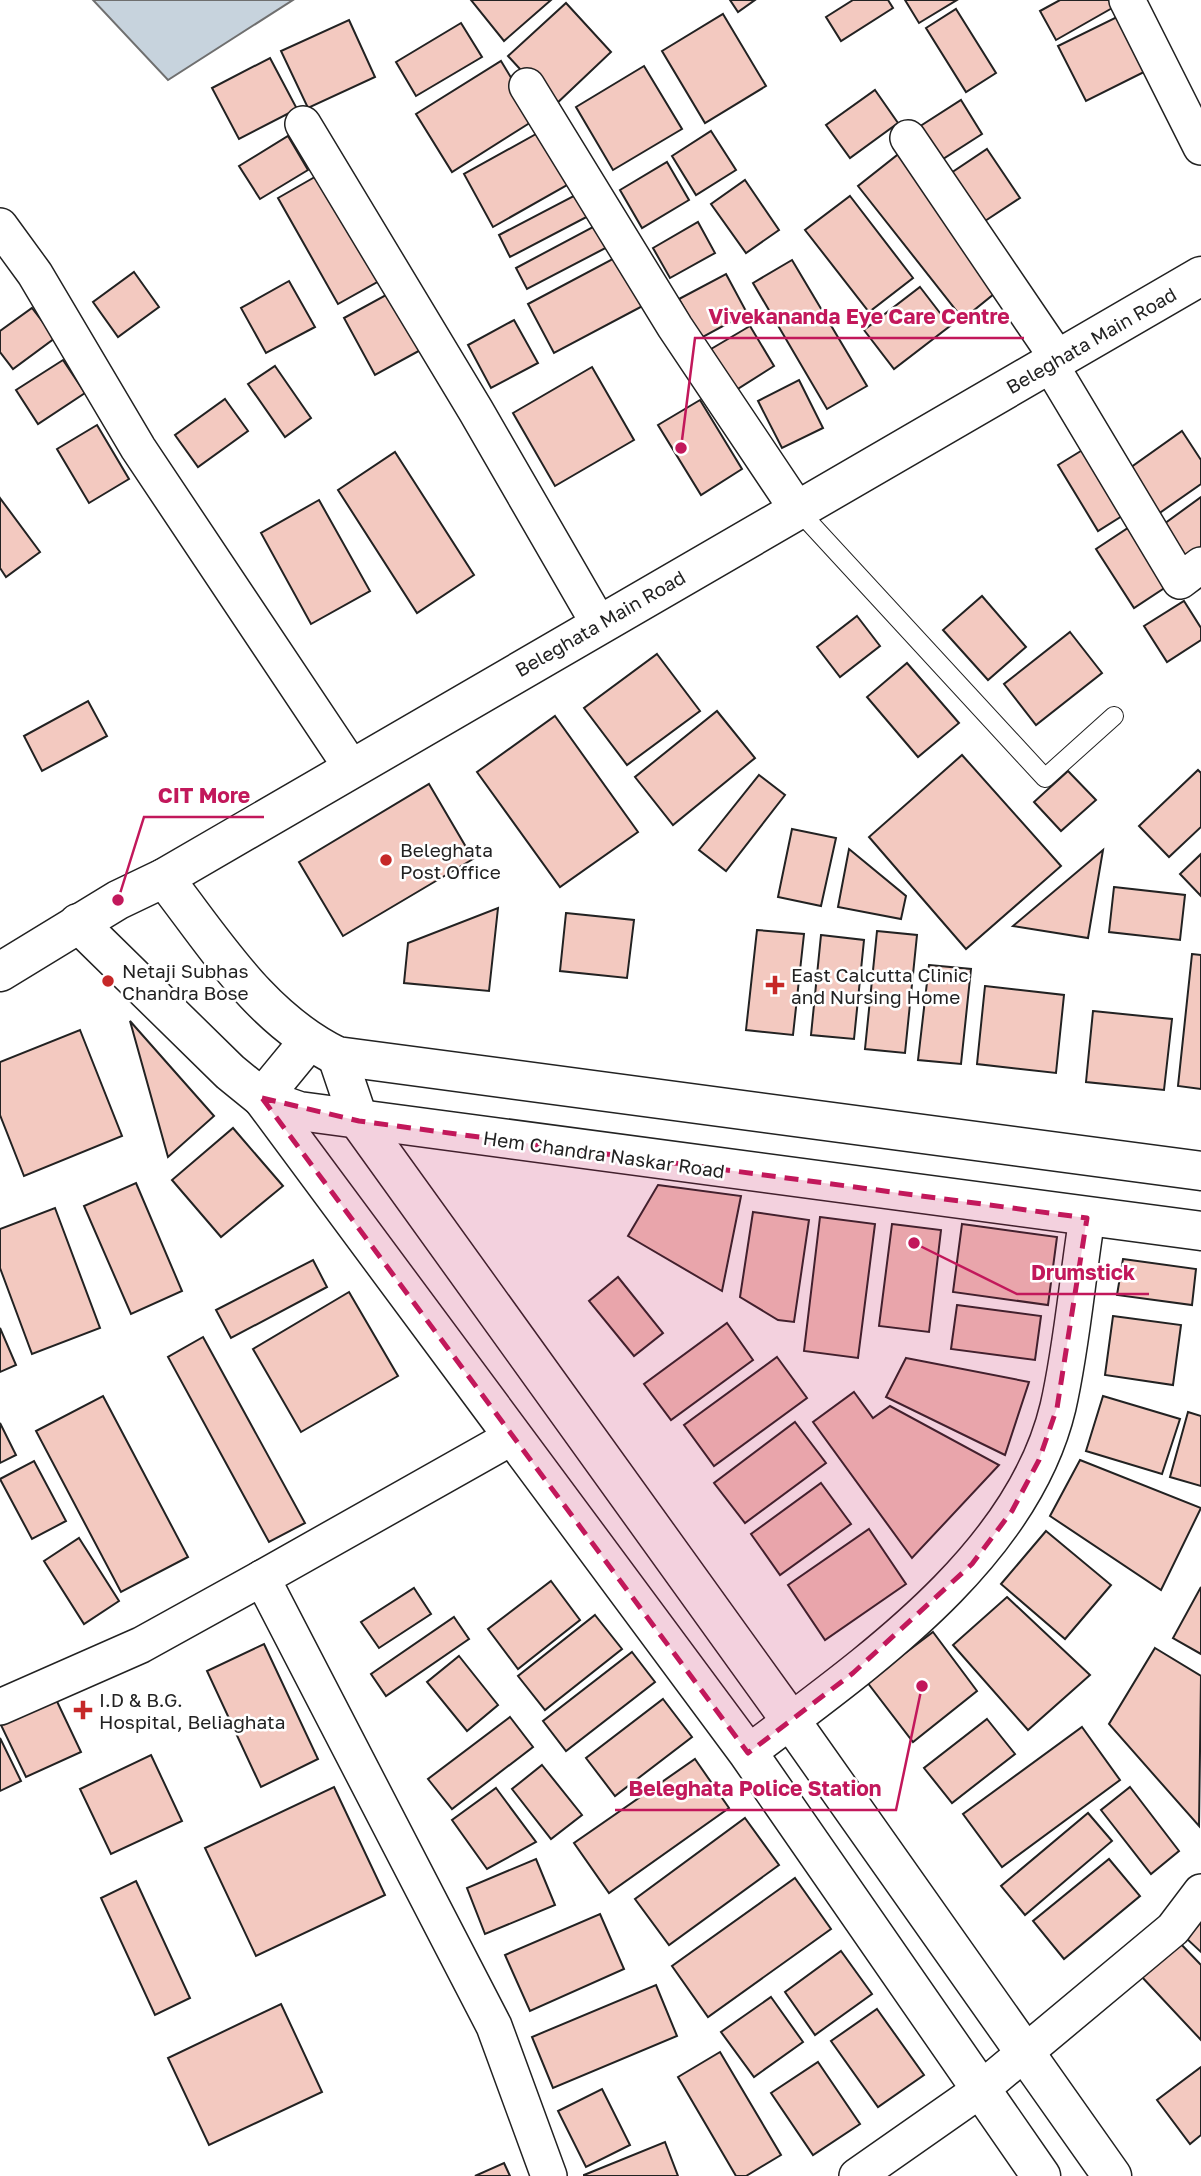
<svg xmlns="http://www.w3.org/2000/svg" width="1201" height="2176" viewBox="0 0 1201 2176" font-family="'Golos Text',sans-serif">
  <rect width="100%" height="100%" fill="#fff"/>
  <!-- water -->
  <path fill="#c7d3dd" stroke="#6f6f6f" stroke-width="2" d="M 93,0 L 293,0 L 168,80 Z"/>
  <!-- building -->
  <g fill="#f3c9c0" stroke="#222" stroke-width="2">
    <path d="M 471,0 L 551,0 L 504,41 Z"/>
    <path d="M 730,0 L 755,0 L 738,12 Z"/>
    <path d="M 853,0 L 888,0 L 893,8 L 841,41 L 826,17 Z"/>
    <path d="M 905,0 L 957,0 L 919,23 Z"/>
    <path d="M 1060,0 L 1119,0 L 1121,3 L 1056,40 L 1040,11 Z"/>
    <path d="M 566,3 L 611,52 L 554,106 L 508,56 Z"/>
    <path d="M 956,9 L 996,73 L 966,92 L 926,28 Z"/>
    <path d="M 723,14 L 766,86 L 705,123 L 662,51 Z"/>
    <path d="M 1123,14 L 1150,69 L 1086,101 L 1058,46 Z"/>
    <path d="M 349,20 L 375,77 L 308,108 L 281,51 Z"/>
    <path d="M 461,23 L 482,57 L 416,96 L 396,62 Z"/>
    <path d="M 270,58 L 297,109 L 239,139 L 212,88 Z"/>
    <path d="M 501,61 L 536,119 L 452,172 L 416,114 Z"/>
    <path d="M 644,66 L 682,129 L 613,170 L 576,107 Z"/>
    <path d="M 875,90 L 898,123 L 850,158 L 826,125 Z"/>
    <path d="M 961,100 L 982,134 L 932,166 L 911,132 Z"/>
    <path d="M 545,129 L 574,181 L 493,227 L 464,174 Z"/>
    <path d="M 711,131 L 736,170 L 696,195 L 672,156 Z"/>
    <path d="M 288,136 L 308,170 L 260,199 L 239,166 Z"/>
    <path d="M 987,149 L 1020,198 L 982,223 L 948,175 Z"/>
    <path d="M 901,152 L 1005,285 L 963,319 L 858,186 Z"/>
    <path d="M 667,162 L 689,200 L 642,228 L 620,190 Z"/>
    <path d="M 320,174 L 379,281 L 338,304 L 278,198 Z"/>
    <path d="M 745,180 L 779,230 L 746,253 L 711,204 Z"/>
    <path d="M 587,189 L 598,211 L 510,257 L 499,235 Z"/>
    <path d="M 850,196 L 913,278 L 869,312 L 805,230 Z"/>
    <path d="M 606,220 L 617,242 L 527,289 L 516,268 Z"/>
    <path d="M 698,222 L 715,253 L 670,278 L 653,248 Z"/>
    <path d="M 626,252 L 652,301 L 554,353 L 528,304 Z"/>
    <path d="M 792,260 L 867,386 L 827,409 L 753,283 Z"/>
    <path d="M 134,272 L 159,307 L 118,337 L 93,302 Z"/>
    <path d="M 726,274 L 747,313 L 701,338 L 679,299 Z"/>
    <path d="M 289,281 L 315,327 L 266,353 L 241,308 Z"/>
    <path d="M 920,287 L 950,326 L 894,369 L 864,330 Z"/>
    <path d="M 395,290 L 426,347 L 375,375 L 344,318 Z"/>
    <path d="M 32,308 L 55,338 L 13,369 L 0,352 L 0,331 Z"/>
    <path d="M 514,320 L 538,363 L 491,388 L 468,345 Z"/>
    <path d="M 750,326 L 774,366 L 736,390 L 711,349 Z"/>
    <path d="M 63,360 L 85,393 L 38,424 L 16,390 Z"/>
    <path d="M 275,366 L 311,418 L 285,437 L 248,384 Z"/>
    <path d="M 592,367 L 634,440 L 555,486 L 513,413 Z"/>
    <path d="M 799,380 L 823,428 L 782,448 L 758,401 Z"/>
    <path d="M 225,399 L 248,431 L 198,467 L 175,435 Z"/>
    <path d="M 700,400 L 742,469 L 701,495 L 658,425 Z"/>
    <path d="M 97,425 L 129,479 L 89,503 L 57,449 Z"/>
    <path d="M 1182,431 L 1201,460 L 1201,484 L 1151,519 L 1120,475 Z"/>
    <path d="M 1089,446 L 1130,511 L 1098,531 L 1058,465 Z"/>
    <path d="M 395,452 L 474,575 L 417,613 L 338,490 Z"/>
    <path d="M 1201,497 L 1201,558 L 1183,572 L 1153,532 Z"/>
    <path d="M 0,498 L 40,552 L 6,577 L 0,568 Z"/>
    <path d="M 319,500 L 370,591 L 311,624 L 261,533 Z"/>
    <path d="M 1134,524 L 1172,583 L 1134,608 L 1096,549 Z"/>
    <path d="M 982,596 L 1026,647 L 988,680 L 943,630 Z"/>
    <path d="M 1184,601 L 1201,628 L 1201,640 L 1167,662 L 1144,626 Z"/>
    <path d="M 857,616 L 880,646 L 840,677 L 817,647 Z"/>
    <path d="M 1070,632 L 1102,673 L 1036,725 L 1004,684 Z"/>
    <path d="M 657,654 L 700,711 L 627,765 L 584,708 Z"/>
    <path d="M 907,663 L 959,723 L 918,757 L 867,697 Z"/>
    <path d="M 88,701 L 107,736 L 42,771 L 24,736 Z"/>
    <path d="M 717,711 L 755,758 L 673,825 L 635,777 Z"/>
    <path d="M 555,716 L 638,832 L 560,887 L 477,772 Z"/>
    <path d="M 962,755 L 1061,866 L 966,949 L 869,837 Z"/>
    <path d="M 1198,770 L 1201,773 L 1201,827 L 1169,857 L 1139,826 Z"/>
    <path d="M 1068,771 L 1096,800 L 1061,831 L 1034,802 Z"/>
    <path d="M 759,775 L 785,795 L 726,871 L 699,850 Z"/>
    <path d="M 429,784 L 473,859 L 343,936 L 299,862 Z"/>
    <path d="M 792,829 L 836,838 L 821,906 L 778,897 Z"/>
    <path d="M 849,849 L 906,896 L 901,919 L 838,907 Z"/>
    <path d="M 1103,850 L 1088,938 L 1013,926 Z"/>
    <path d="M 1201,854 L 1201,896 L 1180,874 Z"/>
    <path d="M 1114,887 L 1185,895 L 1180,940 L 1109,932 Z"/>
    <path d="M 498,908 L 489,991 L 404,983 L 408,943 Z"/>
    <path d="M 566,913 L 634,920 L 627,978 L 560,971 Z"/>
    <path d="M 757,930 L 804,934 L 793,1035 L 746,1030 Z"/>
    <path d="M 877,931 L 917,935 L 905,1053 L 865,1049 Z"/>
    <path d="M 821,935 L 864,940 L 854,1039 L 811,1035 Z"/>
    <path d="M 1192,954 L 1201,955 L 1201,1089 L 1178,1086 Z"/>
    <path d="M 929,965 L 971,969 L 961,1064 L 918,1060 Z"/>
    <path d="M 985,986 L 1064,995 L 1056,1073 L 977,1064 Z"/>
    <path d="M 1093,1011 L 1172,1019 L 1164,1090 L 1086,1082 Z"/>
    <path d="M 130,1021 L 214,1116 L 168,1157 Z"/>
    <path d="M 80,1030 L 122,1136 L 24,1176 L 0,1115 L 0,1062 Z"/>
    <path d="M 233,1128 L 283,1186 L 221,1237 L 172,1180 Z"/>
    <path d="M 136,1183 L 182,1291 L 131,1314 L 84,1206 Z"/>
    <path d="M 658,1185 L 741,1196 L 722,1291 L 628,1236 Z"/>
    <path d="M 55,1208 L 100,1328 L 32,1354 L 0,1268 L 0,1229 Z"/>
    <path d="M 753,1212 L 809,1220 L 794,1322 L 778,1320 L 740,1297 Z"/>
    <path d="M 820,1217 L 875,1224 L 858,1358 L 804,1351 Z"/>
    <path d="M 892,1224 L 941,1230 L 929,1332 L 879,1326 Z"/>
    <path d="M 962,1224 L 1057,1237 L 1048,1305 L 953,1292 Z"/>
    <path d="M 1123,1259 L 1196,1269 L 1192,1305 L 1117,1295 Z"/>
    <path d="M 313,1260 L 327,1287 L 231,1338 L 216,1310 Z"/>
    <path d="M 618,1277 L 663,1333 L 634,1356 L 589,1301 Z"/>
    <path d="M 349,1292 L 398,1376 L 301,1432 L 253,1349 Z"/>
    <path d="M 957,1305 L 1041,1316 L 1035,1360 L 951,1349 Z"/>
    <path d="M 1113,1316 L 1181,1325 L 1173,1385 L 1105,1375 Z"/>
    <path d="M 727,1323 L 753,1360 L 671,1420 L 644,1384 Z"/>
    <path d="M 0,1328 L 16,1365 L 0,1372 Z"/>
    <path d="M 203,1337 L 305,1523 L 269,1542 L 168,1357 Z"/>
    <path d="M 777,1357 L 807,1398 L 714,1466 L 684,1425 Z"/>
    <path d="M 906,1358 L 1029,1382 L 1005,1455 L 886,1397 Z"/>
    <path d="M 854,1392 L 873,1418 L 890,1406 L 999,1465 L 912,1558 L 813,1422 Z"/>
    <path d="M 103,1396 L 188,1557 L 121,1592 L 36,1431 Z"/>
    <path d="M 1103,1396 L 1180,1419 L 1162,1474 L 1086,1451 Z"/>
    <path d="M 1188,1412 L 1201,1416 L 1201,1486 L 1170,1477 Z"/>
    <path d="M 795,1422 L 826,1463 L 745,1523 L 714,1483 Z"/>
    <path d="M 0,1423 L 16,1455 L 0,1463 Z"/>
    <path d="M 1080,1460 L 1201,1508 L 1161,1590 L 1050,1516 Z"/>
    <path d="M 34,1461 L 66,1521 L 32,1539 L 0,1479 Z"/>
    <path d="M 821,1483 L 851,1524 L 780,1575 L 751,1534 Z"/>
    <path d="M 869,1529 L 906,1584 L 825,1640 L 788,1585 Z"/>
    <path d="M 1046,1531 L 1111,1585 L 1065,1639 L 1001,1584 Z"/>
    <path d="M 79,1538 L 119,1601 L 84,1624 L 44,1561 Z"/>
    <path d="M 551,1581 L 580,1620 L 518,1669 L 488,1629 Z"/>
    <path d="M 1201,1587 L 1201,1654 L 1173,1638 Z"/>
    <path d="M 414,1588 L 431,1614 L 379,1648 L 361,1622 Z"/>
    <path d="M 1007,1597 L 1090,1675 L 1028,1730 L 953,1645 Z"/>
    <path d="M 595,1615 L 622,1649 L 545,1710 L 518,1676 Z"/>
    <path d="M 454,1617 L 469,1639 L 386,1696 L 371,1674 Z"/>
    <path d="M 933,1632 L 977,1691 L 913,1742 L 867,1682 Z"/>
    <path d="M 264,1644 L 318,1759 L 261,1787 L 207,1671 Z"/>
    <path d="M 1155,1648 L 1201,1676 L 1199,1826 L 1109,1724 Z"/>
    <path d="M 632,1652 L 655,1682 L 566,1751 L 543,1721 Z"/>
    <path d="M 459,1656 L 498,1705 L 467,1731 L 427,1682 Z"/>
    <path d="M 53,1693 L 81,1752 L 26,1777 L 0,1723 Z"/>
    <path d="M 663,1699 L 692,1737 L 615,1796 L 586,1758 Z"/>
    <path d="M 510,1717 L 533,1747 L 452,1809 L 428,1779 Z"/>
    <path d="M 987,1719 L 1015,1754 L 952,1803 L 924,1768 Z"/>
    <path d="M 1082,1727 L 1120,1780 L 1002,1867 L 963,1814 Z"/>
    <path d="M 0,1738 L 21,1781 L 0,1791 Z"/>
    <path d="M 151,1755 L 182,1821 L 111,1854 L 80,1789 Z"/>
    <path d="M 695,1759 L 729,1808 L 609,1893 L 574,1843 Z"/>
    <path d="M 542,1765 L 582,1815 L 551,1839 L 512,1789 Z"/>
    <path d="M 334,1787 L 385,1895 L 256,1956 L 205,1848 Z"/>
    <path d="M 1130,1787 L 1179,1851 L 1151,1874 L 1101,1810 Z"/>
    <path d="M 496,1788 L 536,1842 L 487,1869 L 452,1820 Z"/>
    <path d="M 1088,1813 L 1112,1841 L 1025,1915 L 1001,1886 Z"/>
    <path d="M 745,1818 L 779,1865 L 669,1945 L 635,1899 Z"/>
    <path d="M 536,1859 L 555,1905 L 485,1934 L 467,1888 Z"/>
    <path d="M 1109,1859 L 1140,1896 L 1064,1959 L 1033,1921 Z"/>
    <path d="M 795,1878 L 831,1929 L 708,2017 L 672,1966 Z"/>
    <path d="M 136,1881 L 190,1998 L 155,2015 L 101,1898 Z"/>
    <path d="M 600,1914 L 624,1969 L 530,2011 L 505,1955 Z"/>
    <path d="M 1201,1922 L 1201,1952 L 1186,1938 Z"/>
    <path d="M 1178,1941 L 1201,1965 L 1201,2040 L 1141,1976 Z"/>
    <path d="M 841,1951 L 872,1994 L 815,2035 L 785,1992 Z"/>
    <path d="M 656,1985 L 677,2036 L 553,2088 L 532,2037 Z"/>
    <path d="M 771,1997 L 803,2042 L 754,2077 L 721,2032 Z"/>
    <path d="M 281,2004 L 322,2092 L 209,2145 L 168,2058 Z"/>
    <path d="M 877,2009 L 924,2075 L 878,2107 L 831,2041 Z"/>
    <path d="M 720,2052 L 781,2155 L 746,2176 L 736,2176 L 678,2077 Z"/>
    <path d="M 818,2062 L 860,2124 L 813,2155 L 771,2093 Z"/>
    <path d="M 1201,2067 L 1201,2135 L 1190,2144 L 1157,2100 Z"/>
    <path d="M 602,2089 L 630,2145 L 586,2167 L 558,2111 Z"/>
    <path d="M 665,2142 L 678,2176 L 584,2176 L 584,2175 Z"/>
    <path d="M 504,2163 L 510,2176 L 475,2176 Z"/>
  </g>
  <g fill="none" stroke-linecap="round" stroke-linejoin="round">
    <defs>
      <path id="service" d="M 797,509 L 1045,778 L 1114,716"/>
      <g id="minor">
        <path d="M 1127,0 L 1201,147"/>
        <path d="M 527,86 L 675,327 L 797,509"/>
        <path d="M 303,124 L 476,411 L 599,624"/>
        <path d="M 908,138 L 1058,359"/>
        <path d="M 0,226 L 35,274 L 138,448 L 351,767"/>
        <path d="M 1050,364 L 1180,581 L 1201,565"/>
        <path d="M 512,1437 L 262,1578 L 494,2026 L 549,2176"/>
        <path d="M 0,1707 L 141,1645 L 262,1578"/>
        <path d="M 748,1753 C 864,1665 1022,1558 1058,1407 C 1072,1346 1077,1280 1087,1218"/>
        <path d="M 857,2176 L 980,2090 L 1173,1929 L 1201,1892"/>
      </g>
      <g id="tertiary">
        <path d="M 308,1042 L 262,1098 L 748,1753 L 1041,2176"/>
        <path d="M 337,1056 L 359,1121 L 791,1721 L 1112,2176"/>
      </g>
      <g id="secondary">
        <path d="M 164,878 C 216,945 260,1018 337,1056 L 1201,1171"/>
        <path d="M 78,923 L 230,1072 L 262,1098 L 299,1111 L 1201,1231"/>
        <path d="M 0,972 L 118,900 L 164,878 L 1201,276"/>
      </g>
    </defs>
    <!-- service casing -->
    <use href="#service" stroke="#222" stroke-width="20"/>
    <!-- minor casing -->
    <use href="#minor" stroke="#222" stroke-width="38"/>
    <!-- tertiary casing -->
    <use href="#tertiary" stroke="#222" stroke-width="41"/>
    <!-- secondary casing -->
    <use href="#secondary" stroke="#222" stroke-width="41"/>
    <!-- service -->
    <use href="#service" stroke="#fff" stroke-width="18"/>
    <!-- minor -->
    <use href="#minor" stroke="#fff" stroke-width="35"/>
    <!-- tertiary -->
    <use href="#tertiary" stroke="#fff" stroke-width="38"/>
    <!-- secondary -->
    <use href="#secondary" stroke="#fff" stroke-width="38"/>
  </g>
  <!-- marked area -->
  <path fill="#c2185b" fill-opacity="0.2" stroke="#c2185b" stroke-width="5" stroke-dasharray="14 9" stroke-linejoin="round" d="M 262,1098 L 359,1121 L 1087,1218 L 1057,1408 L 1039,1460 L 1012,1511 L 972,1564 L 853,1673 L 748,1753 Z"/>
  <!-- markers -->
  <g fill="#c62828" stroke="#fff" stroke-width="2.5">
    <circle cx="386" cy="860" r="7"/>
    <circle cx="108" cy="981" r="7"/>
    <path d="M771.5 974.5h7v7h7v7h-7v7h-7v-7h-7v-7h7z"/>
    <path d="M79.5 1699.5h7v7h7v7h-7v7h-7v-7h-7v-7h7z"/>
  </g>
  <g text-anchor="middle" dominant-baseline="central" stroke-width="5" stroke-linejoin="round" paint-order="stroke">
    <!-- street labels -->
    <g font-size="19" fill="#222" stroke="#fff">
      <text transform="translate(1091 340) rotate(-30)">Beleghata Main Road</text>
      <text transform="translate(600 623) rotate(-30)">Beleghata Main Road</text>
      <text transform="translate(604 1154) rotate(8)">Hem Chandra Naskar Road</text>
    </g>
    <!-- poi labels -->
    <g font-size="19" fill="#222" stroke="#fff" text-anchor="start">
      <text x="400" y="849">Beleghata<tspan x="400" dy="22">Post Office</tspan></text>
      <text x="122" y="970">Netaji Subhas<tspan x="122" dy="22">Chandra Bose</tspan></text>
      <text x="791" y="974">East Calcutta Clinic<tspan x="791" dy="22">and Nursing Home</tspan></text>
      <text x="99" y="1699">I.D &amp; B.G.<tspan x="99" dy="22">Hospital, Beliaghata</tspan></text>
    </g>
  </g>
  <!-- callouts -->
  <path fill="none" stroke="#c2185b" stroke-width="2.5" d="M681 448L695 338H1024M118 900L144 817H264M914 1243L1017 1294H1149M922 1686L896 1810H615"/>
  <g fill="#c2185b" stroke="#fff" stroke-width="2.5">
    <circle cx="681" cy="448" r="7"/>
    <circle cx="118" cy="900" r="7"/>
    <circle cx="914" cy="1243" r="7"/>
    <circle cx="922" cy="1686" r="7"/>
  </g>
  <g font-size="21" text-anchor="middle" font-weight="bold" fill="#c2185b" stroke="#fff" stroke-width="5" stroke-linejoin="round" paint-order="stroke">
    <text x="859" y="324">Vivekananda Eye Care Centre</text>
    <text x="204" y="803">CIT More</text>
    <text x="1083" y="1280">Drumstick</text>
    <text x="755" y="1796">Beleghata Police Station</text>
  </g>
</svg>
